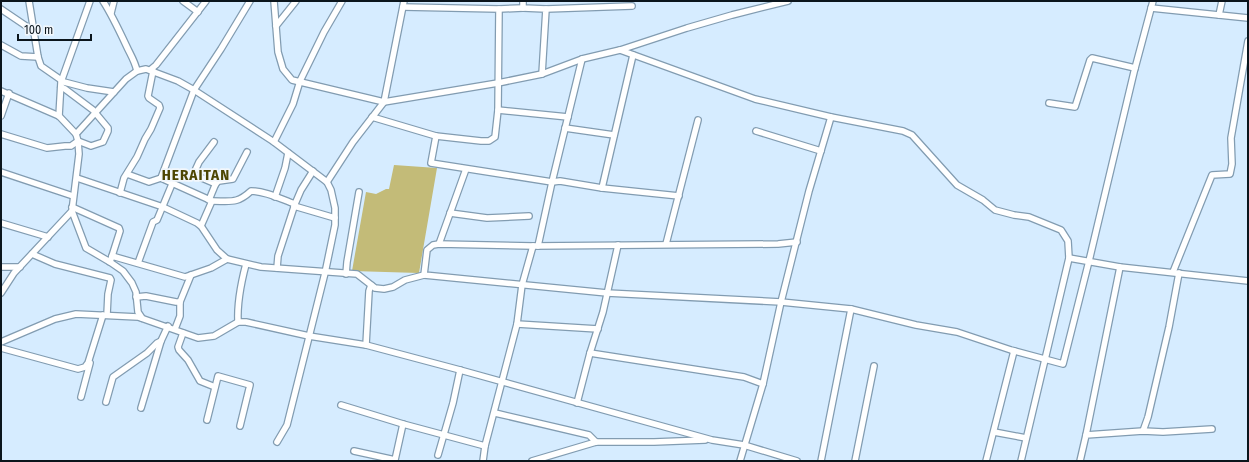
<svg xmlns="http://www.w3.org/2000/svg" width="1249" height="462" viewBox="0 0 1249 462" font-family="'Fira Sans Condensed',sans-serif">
  <rect width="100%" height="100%" fill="#d6ecff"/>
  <!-- green -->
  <path fill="#c3bb78" d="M 394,165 L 437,168 L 419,273 L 352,271 L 366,192 L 376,194 L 386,189 L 389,189 Z"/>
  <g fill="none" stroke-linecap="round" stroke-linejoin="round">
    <defs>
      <g id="minor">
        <path d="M 29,1 L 38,57 L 41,66 L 64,82 L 87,88 L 114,92"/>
        <path d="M 103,1 C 112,15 119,30 126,45 C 130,54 135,61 137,71 L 146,69 L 178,81 L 194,90 L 274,142 L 327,182 L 331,190 L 335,208 L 335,225 L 325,273 L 287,425 L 277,442"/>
        <path d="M 183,1 L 198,12"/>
        <path d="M 274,1 L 278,52 L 283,69 L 292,80 L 384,102 L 498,83 L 542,74 L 582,59 L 620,50 L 687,28 L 732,15 L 788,1"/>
        <path d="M 523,1 L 523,8 L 546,9 L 542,74"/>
        <path d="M 403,7 L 499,9 L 498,110 L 495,137 L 489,141 L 481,141 L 436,136"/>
        <path d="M 1151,8 L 1248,18"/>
        <path d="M 1,9 L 32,30"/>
        <path d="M 499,9 L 523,8"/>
        <path d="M 546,9 L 632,6"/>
        <path d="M 111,13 L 114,1"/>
        <path d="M 1219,15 L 1222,1"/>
        <path d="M 276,26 L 296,1"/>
        <path d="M 1,45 L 21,56 L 38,57"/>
        <path d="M 620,50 L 755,99 L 831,117 L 903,131 L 912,135 L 957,185 L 983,200 L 995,210 L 1014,215 L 1029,217 L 1061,230 L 1068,241 L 1069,258 L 1021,461"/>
        <path d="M 150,70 L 156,65 L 206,1"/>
        <path d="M 1,91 L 59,116 L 76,134 L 78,141 L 79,154 L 72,211 L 14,273 L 1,293"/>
        <path d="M 1049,103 L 1075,107 L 1090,60 L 1092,58 L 1135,68"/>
        <path d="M 498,110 L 568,117"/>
        <path d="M 1,116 L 9,93"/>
        <path d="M 59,116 L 61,82 L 90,1"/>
        <path d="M 372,117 L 436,136 L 431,163 L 552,182 L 560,181 L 602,188 L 679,196"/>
        <path d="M 565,128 L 614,135"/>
        <path d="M 756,131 L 821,151"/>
        <path d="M 1,134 L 47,148 L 65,146 L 71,146 L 78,141 L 91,146 L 103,142 L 108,131 L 108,128 L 93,110 L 65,89 L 61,87"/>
        <path d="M 76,134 L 126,79 L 137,71"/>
        <path d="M 214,142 L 199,162 L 194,173 L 195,175 L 216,184"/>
        <path d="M 274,142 L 293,104 L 300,81 L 324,32 L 342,1"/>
        <path d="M 1,172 L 73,196"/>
        <path d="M 127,174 L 149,182 L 161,178"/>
        <path d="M 77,178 L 163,207 L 197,223 L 201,226 L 217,250 L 227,259 L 261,267 L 357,274 L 375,288 L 384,289 L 393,287 L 405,280 L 424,275"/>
        <path d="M 327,182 L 353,142 L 384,102 L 404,1"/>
        <path d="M 602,188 L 633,55"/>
        <path d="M 120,193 L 124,178 L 137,157 L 145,139 L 151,129 L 160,108 L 159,105 L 149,98 L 148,96 L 153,71"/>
        <path d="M 275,197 L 285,168 L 288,153"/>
        <path d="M 209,200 L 216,183 L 219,181 L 233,179 L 247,152"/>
        <path d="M 212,201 C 231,201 237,204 251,191 C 266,191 281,199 295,204"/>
        <path d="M 294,206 L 335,218"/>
        <path d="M 72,207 L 119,228 L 120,231 L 112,256"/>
        <path d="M 72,211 L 86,248 L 110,262 L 123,271 L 132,283 L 136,292 L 138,312 L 142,318"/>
        <path d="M 450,213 L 487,218 L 529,216"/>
        <path d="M 1,223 L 48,237"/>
        <path d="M 201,226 L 212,201 L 161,178 L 194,90 L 221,49 L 250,1"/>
        <path d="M 797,242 L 778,244 L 533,246 L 439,244 L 433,245 L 427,250 L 424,275 L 607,293 L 781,302 L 851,309 L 916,325 L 957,332 L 1011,350 L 1063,364 L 1089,261 L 1134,72 L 1153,1"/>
        <path d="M 439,244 L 466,169"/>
        <path d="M 666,244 L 698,120"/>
        <path d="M 538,246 L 552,182 L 582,59"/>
        <path d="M 32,254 L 55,264 L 110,278 L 111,280 L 108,294 L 107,315"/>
        <path d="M 1069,258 L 1120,267 L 1248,281"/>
        <path d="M 110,262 L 112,256 L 185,277 L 211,268 L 227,259"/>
        <path d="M 138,263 L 153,222 L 157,220 L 172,184"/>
        <path d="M 1,267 L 20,267"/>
        <path d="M 277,268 L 278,256 L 295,204 L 301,190 L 313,171"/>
        <path d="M 1173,272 L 1212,175 L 1230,174 L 1232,164 L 1231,138 L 1248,41"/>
        <path d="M 346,274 L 347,262 L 359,192"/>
        <path d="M 136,297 L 146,296 L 176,302 L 180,302"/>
        <path d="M 238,322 C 237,302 241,283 246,264"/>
        <path d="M 517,324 L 598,329"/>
        <path d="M 175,329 L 180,316 L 180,302 L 191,275"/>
        <path d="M 183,333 L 178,347 L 179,350 L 188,360 L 200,381 L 215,387"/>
        <path d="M 1,342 L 55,319 L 76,314 L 138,317 L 198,338 L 214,336 L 238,322 L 246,322 L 309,336 L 366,345 L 460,370 L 712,440 L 744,445 L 797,461"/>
        <path d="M 366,345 L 369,291 L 371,285"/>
        <path d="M 1,348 L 78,369 L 85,367 L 88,363 L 103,315"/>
        <path d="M 590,353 L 744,377 L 763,384"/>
        <path d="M 81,397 L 90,363"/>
        <path d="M 106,402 L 113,377 L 147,353 L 157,343 L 161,341 L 168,326"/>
        <path d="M 577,403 L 590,353 L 603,312 L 618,245"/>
        <path d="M 341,405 L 403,424 L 485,446"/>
        <path d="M 141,408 L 161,341"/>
        <path d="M 495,413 L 589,435 L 596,442"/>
        <path d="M 207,420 L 218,376 L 250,385 L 240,426"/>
        <path d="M 1143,431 L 1148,417 L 1169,327 L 1179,273"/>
        <path d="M 994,432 L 1026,438"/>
        <path d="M 1086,435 L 1120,267"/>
        <path d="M 354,451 L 395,460 L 403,424"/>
        <path d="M 438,455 L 453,403 L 460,370"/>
        <path d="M 483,461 L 485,446 L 517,324 L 522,285 L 533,246"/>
        <path d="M 532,461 L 596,442 L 654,442 L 705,440"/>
        <path d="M 740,461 L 763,384 L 781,302 L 809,191 L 831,117"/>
        <path d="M 821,461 L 851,309"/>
        <path d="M 855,461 L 874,366"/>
        <path d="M 986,461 L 1014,351"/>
        <path d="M 1080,461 L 1086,435 L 1143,431 L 1163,432 L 1212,429"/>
      </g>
    </defs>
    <!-- minor casing -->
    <use href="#minor" stroke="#829cb1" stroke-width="8"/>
    <!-- minor -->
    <use href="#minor" stroke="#fff" stroke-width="5.5"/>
  </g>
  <g text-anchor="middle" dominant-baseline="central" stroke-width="3.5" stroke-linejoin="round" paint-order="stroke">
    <!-- district labels -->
    <g font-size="15" font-weight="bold" letter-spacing="1" fill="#4d4603" stroke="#f2f7fc">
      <text x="196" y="175">HERAITAN</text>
    </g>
  </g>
  <!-- border -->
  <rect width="1249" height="462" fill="none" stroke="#0b151c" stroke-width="4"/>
  <!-- scale -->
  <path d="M18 34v6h73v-6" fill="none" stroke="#0b151c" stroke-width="2"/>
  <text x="24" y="34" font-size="12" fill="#0b151c" stroke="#f2f7fc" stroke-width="3" paint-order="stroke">100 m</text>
</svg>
